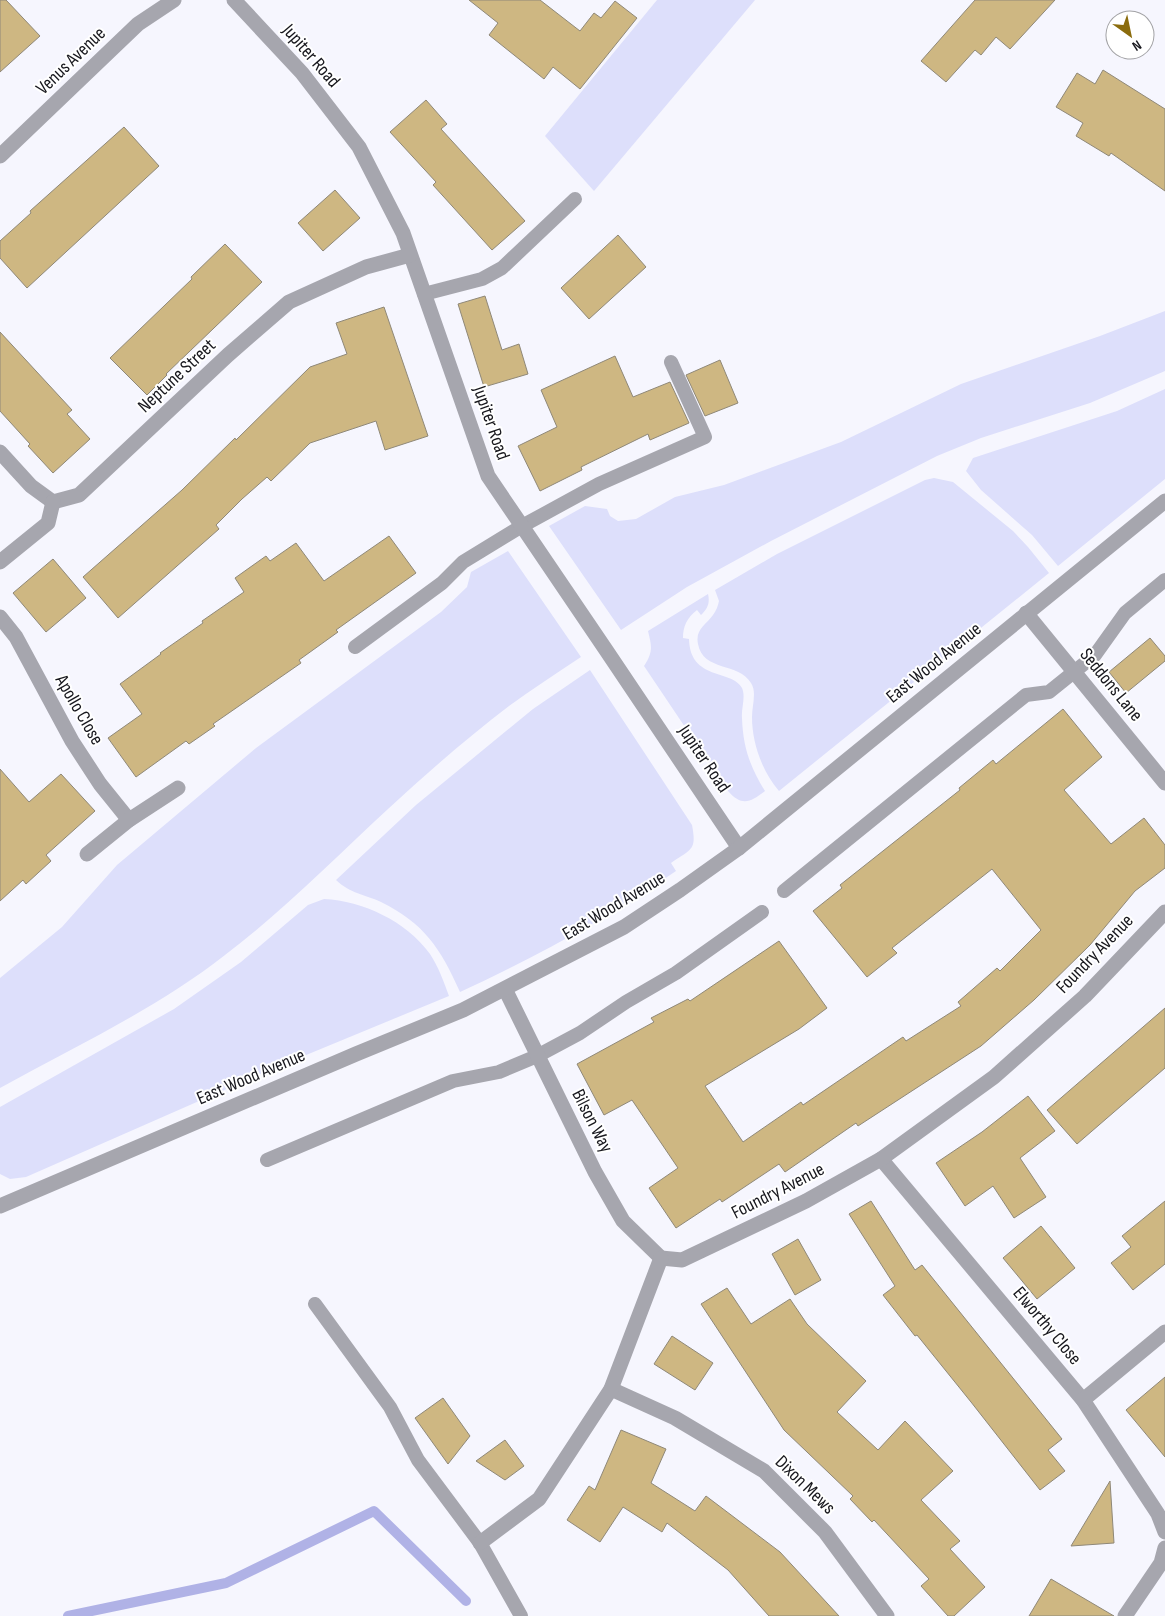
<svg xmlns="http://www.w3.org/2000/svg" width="1165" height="1616" viewBox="0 0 1165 1616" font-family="'Sofia Sans Condensed',sans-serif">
  <rect width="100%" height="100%" fill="#f6f6fe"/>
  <!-- green -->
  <g fill="#dddffb">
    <path d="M 657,0 L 755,0 L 594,191 L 545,136 Z"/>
    <path d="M 1165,311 L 1165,371 L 1090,403 L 981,438 L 937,456 L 771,541 L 687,587 L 621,630 L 549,526 L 585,506 L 607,509 L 610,516 L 618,521 L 636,519 L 675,497 L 724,485 L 841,442 L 961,384 L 1100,336 Z"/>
    <path d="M 1165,389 L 1165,479 L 1058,566 L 1032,535 L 981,490 L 966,471 L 973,458 L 1117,411 Z"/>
    <path d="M 934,478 L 953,482 L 1013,531 L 1028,547 L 1049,573 L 779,791 C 762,771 752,743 752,717 C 752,706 757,692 751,683 C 739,662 703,672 698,644 C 695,629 706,625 713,615 C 716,611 718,606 719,601 L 715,590 L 777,554 L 925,480 Z"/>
    <path d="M 508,551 L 581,657 C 557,673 532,689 509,706 C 467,738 427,773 388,809 C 334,859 283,911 225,955 C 156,1009 76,1046 0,1088 L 0,978 L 62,927 L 117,865 L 256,748 L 441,612 L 467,587 L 471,572 Z"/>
    <path d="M 708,594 C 710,603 708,608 701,615 L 697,610 C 687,618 683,626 683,638 L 689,639 C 690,681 732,669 742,688 C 746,697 741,709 742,718 C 743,747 750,767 765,791 C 751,802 742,807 728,791 L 644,666 C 653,652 652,647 648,631 Z"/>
    <path d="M 590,670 L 692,825 C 697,851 691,849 671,863 L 676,871 C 607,918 536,957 460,992 C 441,949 424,923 381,902 C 364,894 351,894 336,880 L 416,805 L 533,709 Z"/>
    <path d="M 324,899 C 363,901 406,921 430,954 C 438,966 444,982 449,996 L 265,1072 L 26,1177 L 10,1179 L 0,1174 L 0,1107 L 174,1009 L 241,962 L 308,905 Z"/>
  </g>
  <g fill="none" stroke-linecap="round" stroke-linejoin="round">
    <!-- stream -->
    <path stroke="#b0b2e6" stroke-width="10" d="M 68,1616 L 226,1583 L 374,1511 L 466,1601"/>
  </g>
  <!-- building -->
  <g fill="#ceb782" stroke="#8f8878">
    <path d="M 0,0 L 6,0 L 40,36 L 0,72 Z"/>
    <path d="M 469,0 L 540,0 L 580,31 L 594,13 L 601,18 L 615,1 L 637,18 L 580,89 L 553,67 L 544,79 L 489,35 L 498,23 Z"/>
    <path d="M 975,0 L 1055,0 L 1010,49 L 996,37 L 981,55 L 975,50 L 946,82 L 921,61 Z"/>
    <path d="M 1103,70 L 1165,109 L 1165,191 L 1111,153 L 1109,156 L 1076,136 L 1083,123 L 1056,107 L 1077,73 L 1095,84 Z"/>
    <path d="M 426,100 L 447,124 L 441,129 L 525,221 L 492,250 L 433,185 L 436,182 L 390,132 Z"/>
    <path d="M 124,127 L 159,166 L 27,288 L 0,258 L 0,241 L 31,213 L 30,211 Z"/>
    <path d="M 335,190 L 360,218 L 323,251 L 298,223 Z"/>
    <path d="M 618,235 L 646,267 L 589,319 L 561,288 Z"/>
    <path d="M 225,244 L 262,282 L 166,374 L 167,375 L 147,395 L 110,358 L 192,279 L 191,277 Z"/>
    <path d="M 485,296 L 502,350 L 519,344 L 528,374 L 484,387 L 458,304 Z"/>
    <path d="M 384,307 L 428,436 L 385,450 L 376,421 L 310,443 L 271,481 L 267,477 L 242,499 L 216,525 L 219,529 L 118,618 L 83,577 L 182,490 L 235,438 L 236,440 L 310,367 L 347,354 L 336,323 Z"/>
    <path d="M 0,332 L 72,410 L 67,414 L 90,439 L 53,473 L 28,446 L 30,444 L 0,411 Z"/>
    <path d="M 615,356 L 633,397 L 670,382 L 689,423 L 650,440 L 648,434 L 581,467 L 582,470 L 540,491 L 518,446 L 557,427 L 541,390 Z"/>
    <path d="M 720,360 L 738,403 L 705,416 L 686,375 Z"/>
    <path d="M 389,536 L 416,573 L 336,630 L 338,632 L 299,660 L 301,663 L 213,724 L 215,726 L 189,744 L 186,741 L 136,777 L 108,738 L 142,714 L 120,684 L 161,654 L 160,653 L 203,623 L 202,621 L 244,592 L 235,578 L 266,556 L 270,561 L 296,543 L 324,581 Z"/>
    <path d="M 53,559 L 86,598 L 46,632 L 13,593 Z"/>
    <path d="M 1150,638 L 1165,656 L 1165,661 L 1126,693 L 1109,672 Z"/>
    <path d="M 1063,709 L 1102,757 L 1064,790 L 1111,844 L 1144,818 L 1165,845 L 1165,868 L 1135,891 L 1090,945 L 1034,1000 L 981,1046 L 858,1126 L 856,1123 L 785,1172 L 779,1164 L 722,1202 L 720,1199 L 676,1228 L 649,1188 L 678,1168 L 632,1100 L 604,1115 L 577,1064 L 654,1022 L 651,1018 L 688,999 L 690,1001 L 779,941 L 827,1008 L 799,1029 L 705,1086 L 743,1142 L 801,1102 L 803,1105 L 903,1037 L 906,1041 L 961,1006 L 958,1002 L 997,968 L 1000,971 L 1041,930 L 992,869 L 892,948 L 897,953 L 867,977 L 813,911 L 842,888 L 840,885 L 960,790 L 959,788 L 993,760 L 996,764 Z"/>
    <path d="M 0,769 L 29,802 L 61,774 L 95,811 L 46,855 L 51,861 L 26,884 L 23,880 L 0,901 Z"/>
    <path d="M 1165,1008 L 1165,1068 L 1077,1144 L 1047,1110 Z"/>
    <path d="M 1028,1096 L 1055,1131 L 1020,1158 L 1046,1197 L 1014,1218 L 993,1186 L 965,1206 L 936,1163 L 982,1132 Z"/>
    <path d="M 871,1201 L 915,1270 L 922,1265 L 1062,1439 L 1048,1450 L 1065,1471 L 1040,1490 L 971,1402 L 917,1335 L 915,1336 L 883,1295 L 895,1286 L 849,1214 Z"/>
    <path d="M 1165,1201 L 1165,1264 L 1133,1290 L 1111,1263 L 1131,1247 L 1122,1236 Z"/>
    <path d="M 1041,1226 L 1075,1268 L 1037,1299 L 1003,1258 Z"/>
    <path d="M 798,1239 L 821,1280 L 795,1295 L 772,1254 Z"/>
    <path d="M 727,1288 L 751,1324 L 790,1299 L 807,1324 L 866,1381 L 837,1412 L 878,1450 L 905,1421 L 953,1471 L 921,1500 L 960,1541 L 950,1549 L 985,1587 L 954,1616 L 948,1616 L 921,1586 L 929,1579 L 874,1520 L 872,1522 L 850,1499 L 853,1496 L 784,1430 L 701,1304 Z"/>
    <path d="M 672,1336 L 713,1363 L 695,1390 L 654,1364 Z"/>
    <path d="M 1165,1377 L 1165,1457 L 1126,1410 Z"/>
    <path d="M 443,1398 L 470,1436 L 448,1464 L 415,1418 Z"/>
    <path d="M 621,1430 L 666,1449 L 651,1483 L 695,1511 L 706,1496 L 780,1552 L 839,1616 L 769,1616 L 728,1570 L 667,1523 L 662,1532 L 623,1507 L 600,1542 L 567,1520 L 589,1486 L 595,1490 Z"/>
    <path d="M 505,1440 L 524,1466 L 505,1480 L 476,1461 Z"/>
    <path d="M 1110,1481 L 1114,1543 L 1071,1546 Z"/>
    <path d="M 1051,1579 L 1114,1616 L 1029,1616 Z"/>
  </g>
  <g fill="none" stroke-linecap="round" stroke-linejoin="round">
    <!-- service -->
    <g stroke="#a6a6ae" stroke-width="14">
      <path d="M 424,294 L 482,279 L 502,268 L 575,199"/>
      <path d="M 355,647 L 442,583 L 463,562 L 522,526 L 599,484 L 705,437 L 671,362"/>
      <path d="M 784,891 L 1026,695 L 1049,692 L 1095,655 L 1125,613 L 1165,580"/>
      <path d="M 267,1160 L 453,1081 L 499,1072 L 537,1056 L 580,1033 L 626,1002 L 676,973 L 762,912"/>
      <path d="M 315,1304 L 390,1407 L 418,1460 L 480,1543 L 521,1616"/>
    </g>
    <!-- minor -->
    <g stroke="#a6a6ae" stroke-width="15">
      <path d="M 234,0 L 302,73 L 359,147 L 403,233 L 488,476 L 606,650 L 739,848"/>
      <path d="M 0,156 L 138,24 L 174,0"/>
      <path d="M 0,452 L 31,486 L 53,502"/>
      <path d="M 53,502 L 79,495 L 228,355 L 289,302 L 366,267 L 410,255"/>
      <path d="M 0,562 L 48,523 L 53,502"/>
      <path d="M 1026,613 L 1165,783"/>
      <path d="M 0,617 L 16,637 L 72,741 L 100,784 L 129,820"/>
      <path d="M 87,854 L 129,820 L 178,788"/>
      <path d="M 505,989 L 595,1172 L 623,1221 L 661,1258"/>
      <path d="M 881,1159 L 1083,1400 L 1158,1514 L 1165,1532"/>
      <path d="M 661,1258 L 682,1260 L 806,1201 L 881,1159 L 994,1077 L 1085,996 L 1165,912"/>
      <path d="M 611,1389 L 675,1418 L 764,1471 L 825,1532 L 887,1616"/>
      <path d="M 1083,1400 L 1165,1332"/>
      <path d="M 480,1543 L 539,1499 L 611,1389 L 661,1258"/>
      <path d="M 1125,1616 L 1161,1563 L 1165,1548"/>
    </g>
    <!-- tertiary -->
    <path stroke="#a6a6ae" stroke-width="15" d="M 0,1206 L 356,1054 L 463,1010 L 624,927 L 680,890 L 739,848 L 1165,501"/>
  </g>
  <g text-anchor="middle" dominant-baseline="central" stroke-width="4" stroke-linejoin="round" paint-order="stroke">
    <!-- street labels -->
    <g font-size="19" fill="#17171d" stroke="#fff">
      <text transform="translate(311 56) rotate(49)">Jupiter Road</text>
      <text transform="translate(71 61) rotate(-44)">Venus Avenue</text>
      <text transform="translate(177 376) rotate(-43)">Neptune Street</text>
      <text transform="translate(491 423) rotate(71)">Jupiter Road</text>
      <text transform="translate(934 663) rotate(-39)">East Wood Avenue</text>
      <text transform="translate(1111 685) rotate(51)">Seddons Lane</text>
      <text transform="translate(79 710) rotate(60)">Apollo Close</text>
      <text transform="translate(704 759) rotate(56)">Jupiter Road</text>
      <text transform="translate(614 906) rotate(-31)">East Wood Avenue</text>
      <text transform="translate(1095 954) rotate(-46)">Foundry Avenue</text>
      <text transform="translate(251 1077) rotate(-23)">East Wood Avenue</text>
      <text transform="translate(592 1121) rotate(63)">Bilson Way</text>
      <text transform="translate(778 1191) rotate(-27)">Foundry Avenue</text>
      <text transform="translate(1047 1326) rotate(50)">Elworthy Close</text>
      <text transform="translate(805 1485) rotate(44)">Dixon Mews</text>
    </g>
  </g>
  <!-- north arrow -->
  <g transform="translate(1130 35) rotate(147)"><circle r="24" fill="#ffffff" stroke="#a2a2a5"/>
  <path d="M0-4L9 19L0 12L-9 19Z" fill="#8b6c0d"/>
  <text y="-8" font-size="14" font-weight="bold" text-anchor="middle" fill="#17171d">N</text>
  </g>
</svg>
